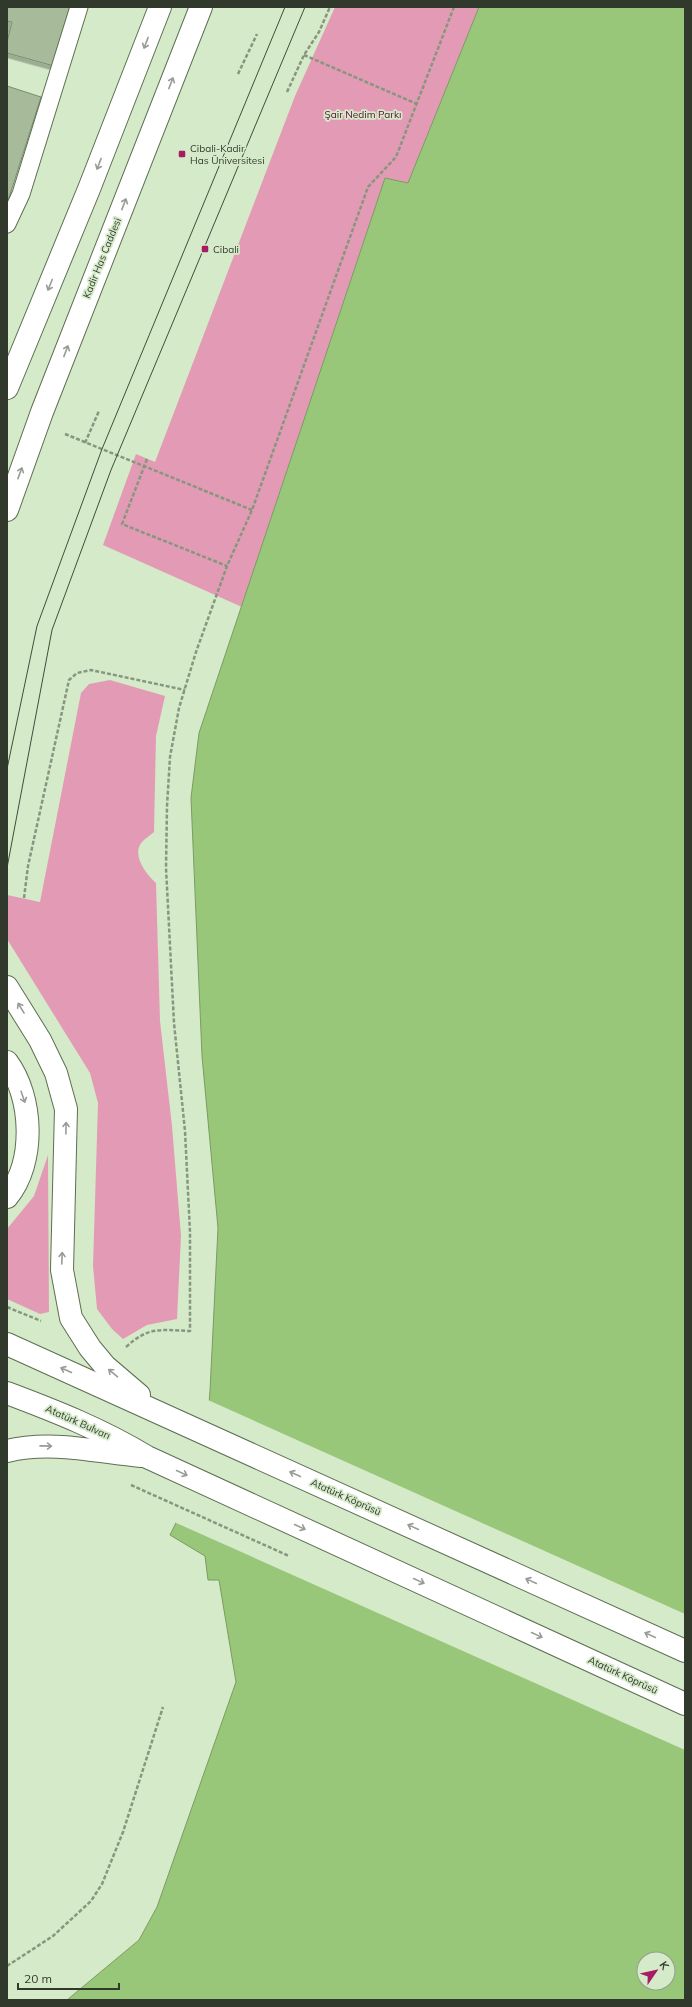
<svg xmlns="http://www.w3.org/2000/svg" width="692" height="2007" viewBox="0 0 692 2007" font-family="Mulish,sans-serif">
  <defs>
    <filter id="shadow"><feDropShadow dx="-3.5" dy="3.5" stdDeviation="0" flood-color="#0004"/></filter>
  </defs>
  <rect width="100%" height="100%" fill="#d5eac9"/>
  <!-- green -->
  <g fill="#e39bb5">
    <path d="M 335,7 L 479,7 L 408,184 L 385,179 L 242,607 L 103,545 L 136,454 L 155,462 L 295,96 Z"/>
    <path d="M 110,680 L 165,696 L 156,736 L 154,832 C 151,835 145,838 142,842 C 131,855 146,874 156,883 L 160,1021 L 172,1126 L 181,1236 L 177,1319 L 147,1325 L 123,1339 L 112,1329 L 97,1309 L 93,1266 L 98,1103 L 90,1073 L 7,939 L 7,895 L 40,902 L 81,693 L 89,684 Z"/>
    <path d="M 48,1155 L 49,1312 L 40,1314 L 7,1299 L 7,1229 L 34,1196 Z"/>
  </g>
  <!-- water -->
  <path fill="#99c77a" stroke="#7a9c63" fill-rule="evenodd" d="M 479,7 L 685,7 L 685,2000 L 67,2000 L 139,1940 L 157,1907 L 236,1682 L 219,1580 L 208,1580 L 205,1556 L 170,1535 L 204,1466 L 210,1391 L 218,1228 L 202,1056 L 191,798 L 199,733 L 385,178 L 408,183 ZM 644,1959 L 668,1959 L 668,1983 L 644,1983 Z"/>
  <!-- pier -->
  <path fill="#d5eac9" d="M 208,1400 L 685,1614 L 685,1750 L 174,1522 L 202,1465 Z"/>
  <!-- building -->
  <g fill="#a7bb9b" stroke="#7a8d6f" filter="url(#shadow)">
    <path d="M 7,7 L 71,7 L 54,66 L 7,53 L 7,42 L 12,22 L 7,21 Z"/>
    <path d="M 7,86 L 41,97 L 7,204 Z"/>
  </g>
  <g fill="none" stroke-linecap="round" stroke-linejoin="round">
    <defs>
      <path id="lane" d="M 7,224 L 21,194 L 79,7"/>
      <g id="primary">
        <path d="M 7,388 L 89,189 L 160,7"/>
        <path d="M 7,510 L 42,412 L 201,7"/>
        <path d="M 7,987 L 40,1040 L 56,1073 L 66,1109 L 62,1270 L 71,1318 L 90,1348 L 105,1366 L 139,1395"/>
        <path d="M 7,1062 C 33,1097 36,1162 7,1197"/>
        <path d="M 7,1344 L 685,1651"/>
        <path d="M 7,1393 C 55,1411 103,1430 147,1457 L 685,1704"/>
        <path d="M 7,1451 C 51,1440 97,1452 141,1456"/>
      </g>
    </defs>
    <!-- lane casing -->
    <use href="#lane" stroke="#5d6f52" stroke-width="19"/>
    <!-- primary casing -->
    <use href="#primary" stroke="#5d6f52" stroke-width="24"/>
    <!-- path -->
    <g stroke="#87967f" stroke-width="2.5" stroke-dasharray="4 2" stroke-linecap="butt">
      <path d="M 304,55 L 417,104"/>
      <path d="M 238,74 L 257,34"/>
      <path d="M 287,92 L 304,55 L 319,32 L 330,7"/>
      <path d="M 65,434 L 252,510"/>
      <path d="M 85,443 L 99,411"/>
      <path d="M 147,459 L 122,524 L 227,566"/>
      <path d="M 24,898 L 28,866 L 69,680 L 77,673 L 91,670 L 185,690"/>
      <path d="M 7,1307 L 41,1321"/>
      <path d="M 126,1347 C 149,1326 160,1330 190,1331 L 190,1232 L 185,1131 L 174,1023 L 166,868 L 167,806 L 170,757 L 179,708 L 196,652 L 227,566 L 252,510 L 368,187 L 396,157 L 454,7"/>
      <path d="M 131,1485 L 289,1556"/>
      <path d="M 7,1966 L 53,1936 L 91,1901 L 102,1884 L 123,1832 L 163,1707"/>
    </g>
    <!-- lane -->
    <use href="#lane" stroke="#fff" stroke-width="17"/>
    <!-- primary -->
    <use href="#primary" stroke="#fff" stroke-width="22"/>
    <!-- tram -->
    <g stroke="#424c3c" stroke-width="1">
      <path d="M 7,769 L 37,626 L 102,449 L 285,7"/>
      <path d="M 7,868 L 52,630 L 111,470 L 305,7"/>
    </g>
  </g>
  <!-- one-way arrows -->
  <defs><path id="oneway-shaft" d="M-6 0H5M1.5-3L5.5 0L1.5 3" fill="none" stroke-width="1.6" stroke-linecap="round" stroke-linejoin="round"/></defs>
  <g stroke="#989c96">
    <use href="#oneway-shaft" transform="translate(146 43) rotate(111)"/>
    <use href="#oneway-shaft" transform="translate(171 83) rotate(-69)"/>
    <use href="#oneway-shaft" transform="translate(99 164) rotate(111)"/>
    <use href="#oneway-shaft" transform="translate(124 204) rotate(-69)"/>
    <use href="#oneway-shaft" transform="translate(50 285) rotate(112)"/>
    <use href="#oneway-shaft" transform="translate(66 351) rotate(-69)"/>
    <use href="#oneway-shaft" transform="translate(20 473) rotate(-70)"/>
    <use href="#oneway-shaft" transform="translate(21 1008) rotate(-121)"/>
    <use href="#oneway-shaft" transform="translate(23 1097) rotate(71)"/>
    <use href="#oneway-shaft" transform="translate(66 1128) rotate(-89)"/>
    <use href="#oneway-shaft" transform="translate(62 1258) rotate(-88)"/>
    <use href="#oneway-shaft" transform="translate(66 1370) rotate(-156)"/>
    <use href="#oneway-shaft" transform="translate(113 1373) rotate(-140)"/>
    <use href="#oneway-shaft" transform="translate(46 1446) rotate(1)"/>
    <use href="#oneway-shaft" transform="translate(182 1473) rotate(25)"/>
    <use href="#oneway-shaft" transform="translate(295 1474) rotate(-156)"/>
    <use href="#oneway-shaft" transform="translate(300 1527) rotate(25)"/>
    <use href="#oneway-shaft" transform="translate(413 1527) rotate(-155)"/>
    <use href="#oneway-shaft" transform="translate(419 1581) rotate(25)"/>
    <use href="#oneway-shaft" transform="translate(531 1581) rotate(-155)"/>
    <use href="#oneway-shaft" transform="translate(537 1635) rotate(25)"/>
    <use href="#oneway-shaft" transform="translate(650 1635) rotate(-155)"/>
  </g>
  <!-- markers -->
  <g fill="#a71d63" stroke="#d5eac9" stroke-width="1.5">
    <rect x="178" y="150" width="8" height="8" rx="2"/>
    <rect x="201" y="245" width="8" height="8" rx="2"/>
  </g>
  <g text-anchor="middle" dominant-baseline="central" stroke-width="3.5" stroke-linejoin="round" paint-order="stroke">
    <!-- park labels -->
    <g font-size="10" fill="#5a0a33" stroke="#d5eac9">
      <text x="363" y="114">Şair Nedim Parkı</text>
    </g>
    <!-- poi labels -->
    <g font-size="10" fill="#31392c" stroke="#d5eac9" text-anchor="start">
      <text x="190" y="148">Cibali-Kadir<tspan x="190" dy="12">Has Üniversitesi</tspan></text>
      <text x="213" y="249">Cibali</text>
    </g>
    <!-- street labels -->
    <g font-size="10" fill="#31392c" stroke="#d5eac9">
      <text transform="translate(102 258) rotate(-68)">Kadir Has Caddesi</text>
      <text transform="translate(78 1422) rotate(24)">Atatürk Bulvarı</text>
      <text transform="translate(346 1497) rotate(24)">Atatürk Köprüsü</text>
      <text transform="translate(623 1675) rotate(25)">Atatürk Köprüsü</text>
    </g>
  </g>
  <!-- border -->
  <rect width="692" height="2007" fill="none" stroke="#31392c" stroke-width="16"/>
  <!-- north arrow -->
  <g transform="translate(656 1971) rotate(56)"><circle r="19" fill="#d5eac9" stroke="#93a38a"/>
  <path d="M0-3L7 15L0 10L-7 15Z" fill="#a71d63"/>
  <text y="-6" font-size="11" font-weight="bold" text-anchor="middle" fill="#31392c">K</text>
  </g>
  <!-- scale -->
  <path d="M18 1983v6h101v-6" fill="none" stroke="#31392c" stroke-width="2"/>
  <text x="24" y="1983" font-size="12" fill="#31392c" stroke="#d5eac9" stroke-width="3" paint-order="stroke">20 m</text>
</svg>
